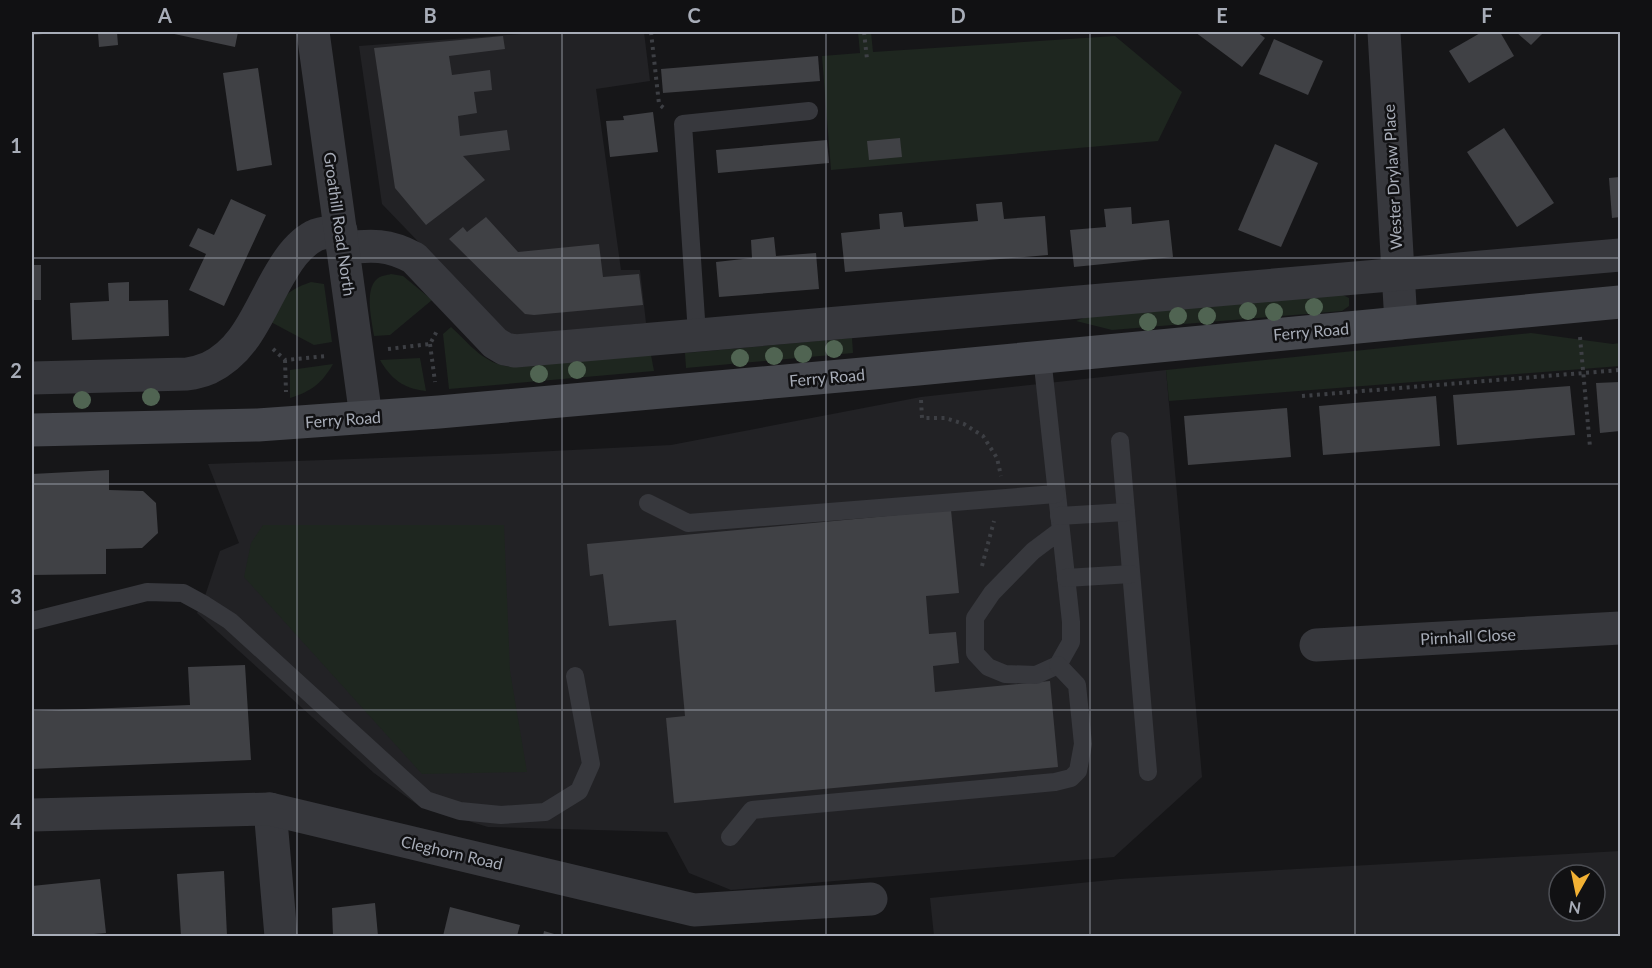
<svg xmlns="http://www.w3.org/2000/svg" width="1652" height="968" viewBox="0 0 1652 968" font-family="Lato,sans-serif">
  <rect width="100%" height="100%" fill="#161618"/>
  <!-- built -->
  <g fill="#222225" fill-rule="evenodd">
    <path d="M 549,32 L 644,32 L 650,81 L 596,89 L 621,270 L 640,270 L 646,323 L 510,337 L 382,204 L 359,46 Z"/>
    <path d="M 1166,370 L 1202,777 L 1114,857 L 731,890 L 689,873 L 667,832 L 488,827 L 419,806 L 374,773 L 197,613 L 206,593 L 220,551 L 239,543 L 208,464 L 494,454 L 671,445 L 921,397 Z"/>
    <path d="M 1620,851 L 1620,936 L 934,936 L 930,898 L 1120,879 ZM 1559,875 L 1595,875 L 1595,911 L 1559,911 Z"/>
  </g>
  <!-- green -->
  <g fill="#1e261f">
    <path d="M 858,32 L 871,32 L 873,52 L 1115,36 L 1182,92 L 1158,141 L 831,170 L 822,56 L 860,53 Z"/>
    <path d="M 391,274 L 403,276 L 432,300 L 390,335 L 374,336 C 372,321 364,290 377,279 C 380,276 387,275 391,274 Z"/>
    <path d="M 311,282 L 324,284 L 332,342 L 314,345 L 269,321 C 282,298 285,291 311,282 Z"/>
    <path d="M 1341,294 L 1349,298 L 1349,306 L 1342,311 L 1112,330 L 1076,321 L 1089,316 Z"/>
    <path d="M 451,327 C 471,345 484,365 513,367 L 651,355 L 654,371 L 449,389 L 443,334 Z"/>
    <path d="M 1531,333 L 1613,344 L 1620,343 L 1620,366 L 1169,401 L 1166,370 Z"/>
    <path d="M 852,338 L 853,353 L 686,368 L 685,353 Z"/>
    <path d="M 420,358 L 426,391 C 404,389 391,379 380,360 Z"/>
    <path d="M 333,364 C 322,383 312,391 290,398 L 290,370 Z"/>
    <path d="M 263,525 L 504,525 L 510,671 L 527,772 L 422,774 L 244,577 L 251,543 Z"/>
  </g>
  <!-- building -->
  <g fill="#404145">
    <path d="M 32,32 L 54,32 L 54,33 L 32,35 Z"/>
    <path d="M 98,32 L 117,32 L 118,45 L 99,47 Z"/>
    <path d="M 165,32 L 238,32 L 235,47 Z"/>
    <path d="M 1195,32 L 1257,32 L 1265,38 L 1242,67 Z"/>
    <path d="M 1482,32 L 1500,32 L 1514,56 L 1469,83 L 1449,51 Z"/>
    <path d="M 1516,32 L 1544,32 L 1531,45 Z"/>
    <path d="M 503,36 L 505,49 L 449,56 L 452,75 L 490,70 L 492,90 L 474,92 L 477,113 L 458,116 L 460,136 L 507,130 L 510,150 L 463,156 L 485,180 L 426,225 L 395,188 L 374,48 Z"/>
    <path d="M 1274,39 L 1323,61 L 1308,95 L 1259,74 Z"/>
    <path d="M 818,56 L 820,81 L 663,93 L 661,69 Z"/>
    <path d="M 258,68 L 272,165 L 237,171 L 223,73 Z"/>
    <path d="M 653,112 L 658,152 L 610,157 L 606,121 L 624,120 L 623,116 Z"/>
    <path d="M 1504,128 L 1554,203 L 1517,227 L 1467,152 Z"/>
    <path d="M 900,138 L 902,157 L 869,160 L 867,141 Z"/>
    <path d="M 827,140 L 829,163 L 718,173 L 716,150 Z"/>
    <path d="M 1275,144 L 1318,163 L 1281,247 L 1238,230 Z"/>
    <path d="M 1620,177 L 1620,217 L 1612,218 L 1609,178 Z"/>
    <path d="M 231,199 L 266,215 L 224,306 L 189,290 L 206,254 L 189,246 L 198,228 L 214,235 Z"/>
    <path d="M 1002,202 L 1004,219 L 1045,216 L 1048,255 L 845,272 L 841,233 L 880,229 L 879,214 L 902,212 L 904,227 L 978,221 L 976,204 Z"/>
    <path d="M 1131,207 L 1132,224 L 1169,220 L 1173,257 L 1074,267 L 1070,230 L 1106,227 L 1104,209 Z"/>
    <path d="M 486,217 L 518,252 L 599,244 L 603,277 L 639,274 L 643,305 L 534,315 L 525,314 L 449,239 L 463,227 L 467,232 Z"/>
    <path d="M 774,237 L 776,256 L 816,253 L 819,289 L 719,297 L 716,262 L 752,258 L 751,240 Z"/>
    <rect x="32" y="265" width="9" height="35"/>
    <path d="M 129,282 L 129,301 L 168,300 L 169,336 L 72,340 L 70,303 L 109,301 L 108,283 Z"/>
    <path d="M 1620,382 L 1620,431 L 1600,433 L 1596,383 Z"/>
    <path d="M 1570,386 L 1575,435 L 1457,445 L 1453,395 Z"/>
    <path d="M 1436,396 L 1440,446 L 1323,455 L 1319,406 Z"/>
    <path d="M 1287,408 L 1291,457 L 1188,465 L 1184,416 Z"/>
    <path d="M 109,470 L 109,490 L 143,491 L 156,503 L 158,533 L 142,548 L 106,549 L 106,574 L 32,575 L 32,474 Z"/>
    <path d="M 951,510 L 959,593 L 926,596 L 929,634 L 956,632 L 959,663 L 933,666 L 935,692 L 1050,681 L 1058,767 L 674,803 L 666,718 L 685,716 L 676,620 L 609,626 L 603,574 L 590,576 L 587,544 Z"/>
    <path d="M 245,665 L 251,760 L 32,769 L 32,711 L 190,705 L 188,667 Z"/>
    <path d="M 224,871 L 227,936 L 181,936 L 177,874 Z"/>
    <path d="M 100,879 L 106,933 L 69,936 L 32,936 L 32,886 Z"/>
    <path d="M 375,903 L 378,936 L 333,936 L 332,908 Z"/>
    <path d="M 450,907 L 520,925 L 517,936 L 443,936 Z"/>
    <path d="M 544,931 L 561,936 L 543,936 Z"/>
  </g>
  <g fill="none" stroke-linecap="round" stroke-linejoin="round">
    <!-- path -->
    <g stroke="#3d3f44" stroke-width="4" stroke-dasharray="3 4.5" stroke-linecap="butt">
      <path d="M 651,32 L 659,104 L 666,110"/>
      <path d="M 864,32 L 867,59"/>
      <path d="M 1580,337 L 1590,447"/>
      <path d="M 430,344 L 435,382"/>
      <path d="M 273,349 L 285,360 L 327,356"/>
      <path d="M 388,349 L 430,344 L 438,329"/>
      <path d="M 285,360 L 286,392"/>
      <path d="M 1302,396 L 1620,370"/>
      <path d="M 921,400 L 922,418 L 945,418 L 964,424 L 983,436 L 997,458 L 1001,476"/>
      <path d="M 982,566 L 994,521"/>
    </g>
    <!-- service -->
    <g stroke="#37383d" stroke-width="18">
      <path d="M 697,334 L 683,124 L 809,111"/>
      <path d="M 1042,357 L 1071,622 L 1071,642 L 1058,665 L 1036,675 L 1005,674 L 988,667 L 975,653 L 975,618 L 992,593 L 1033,551 L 1061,530"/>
      <path d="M 1120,441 L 1148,772"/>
      <path d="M 648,503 L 688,523 L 1056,494"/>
      <path d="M 1059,516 L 1126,512"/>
      <path d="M 1066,578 L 1131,574"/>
      <path d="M 32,621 L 147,592 L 183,593 L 205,605 L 230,621 L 426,800 L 460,811 L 501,815 L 545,812 L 579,791 L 591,764 L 575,676"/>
      <path d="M 730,837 L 752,810 L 1055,782 L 1071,778 L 1078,771 L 1083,744 L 1077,685 L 1058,665"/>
    </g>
    <!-- minor -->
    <g stroke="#37383d" stroke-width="33">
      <path d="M 1384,32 L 1401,323"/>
      <path d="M 343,248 C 372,245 388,244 414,258 L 495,343 L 505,349 L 515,351 C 883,316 1252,290 1620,255"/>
      <path d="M 32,378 L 187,374 C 194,373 202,371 209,368 C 249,349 260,305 283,269 C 290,257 301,243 314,236 C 321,232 333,232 341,231"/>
      <path d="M 1316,645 L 1620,628"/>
      <path d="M 270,809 L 281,936"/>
      <path d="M 32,815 L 270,809 L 694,910 L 871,899"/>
    </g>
    <!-- tertiary -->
    <path stroke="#37383d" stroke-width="33" d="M 313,32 L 366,417"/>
    <!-- secondary -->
    <path stroke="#45474d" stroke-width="33" d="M 32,430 L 258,425 L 439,412 L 918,369 L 1620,302"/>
  </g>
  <!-- trees -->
  <g fill="#506452">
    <circle cx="1314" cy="307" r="9"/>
    <circle cx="1248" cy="311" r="9"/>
    <circle cx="1274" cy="312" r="9"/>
    <circle cx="1178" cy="316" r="9"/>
    <circle cx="1207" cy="316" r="9"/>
    <circle cx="1148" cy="322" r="9"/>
    <circle cx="834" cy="349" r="9"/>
    <circle cx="803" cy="354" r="9"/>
    <circle cx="774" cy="356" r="9"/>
    <circle cx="740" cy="358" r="9"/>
    <circle cx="577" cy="370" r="9"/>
    <circle cx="539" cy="374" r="9"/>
    <circle cx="151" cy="397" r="9"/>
    <circle cx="82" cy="400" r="9"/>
  </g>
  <!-- grid -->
  <path fill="none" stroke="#a8adb8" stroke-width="1.5" stroke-opacity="0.55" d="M 297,32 L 297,936M 562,32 L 562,936M 826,32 L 826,936M 1090,32 L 1090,936M 1355,32 L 1355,936M 32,258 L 1620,258M 32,484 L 1620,484M 32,710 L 1620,710"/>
  <g text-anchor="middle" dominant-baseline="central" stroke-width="5" stroke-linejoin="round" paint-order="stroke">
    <!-- street labels -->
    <g font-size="16" fill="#a8adb8" stroke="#111113">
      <text transform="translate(1392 177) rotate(-93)">Wester Drylaw Place</text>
      <text transform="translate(340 224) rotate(82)">Groathill Road North</text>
      <text transform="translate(1311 331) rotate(-5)">Ferry Road</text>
      <text transform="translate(827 377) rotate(-5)">Ferry Road</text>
      <text transform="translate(343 419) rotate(-4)">Ferry Road</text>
      <text transform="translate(1468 636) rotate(-3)">Pirnhall Close</text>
      <text transform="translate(452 852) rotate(13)">Cleghorn Road</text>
    </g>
  </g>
  <!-- border -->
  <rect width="1652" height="968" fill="none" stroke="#111113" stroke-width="66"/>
  <!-- north arrow -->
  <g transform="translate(1577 893) rotate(189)"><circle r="28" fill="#111113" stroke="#4d4f55" stroke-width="1.5"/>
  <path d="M0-4.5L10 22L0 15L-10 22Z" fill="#f2b134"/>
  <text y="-9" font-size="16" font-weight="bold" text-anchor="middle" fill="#a8adb8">N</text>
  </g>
  <rect x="33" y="33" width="1586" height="902" fill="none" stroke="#a8adb8" stroke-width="2"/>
  <g font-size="20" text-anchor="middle" font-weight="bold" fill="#a8adb8">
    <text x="165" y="23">A</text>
    <text x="430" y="23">B</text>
    <text x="694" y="23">C</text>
    <text x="958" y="23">D</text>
    <text x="1222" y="23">E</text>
    <text x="1487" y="23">F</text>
    <text x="16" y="153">1</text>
    <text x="16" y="378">2</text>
    <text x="16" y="604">3</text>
    <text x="16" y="829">4</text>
  </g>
</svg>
